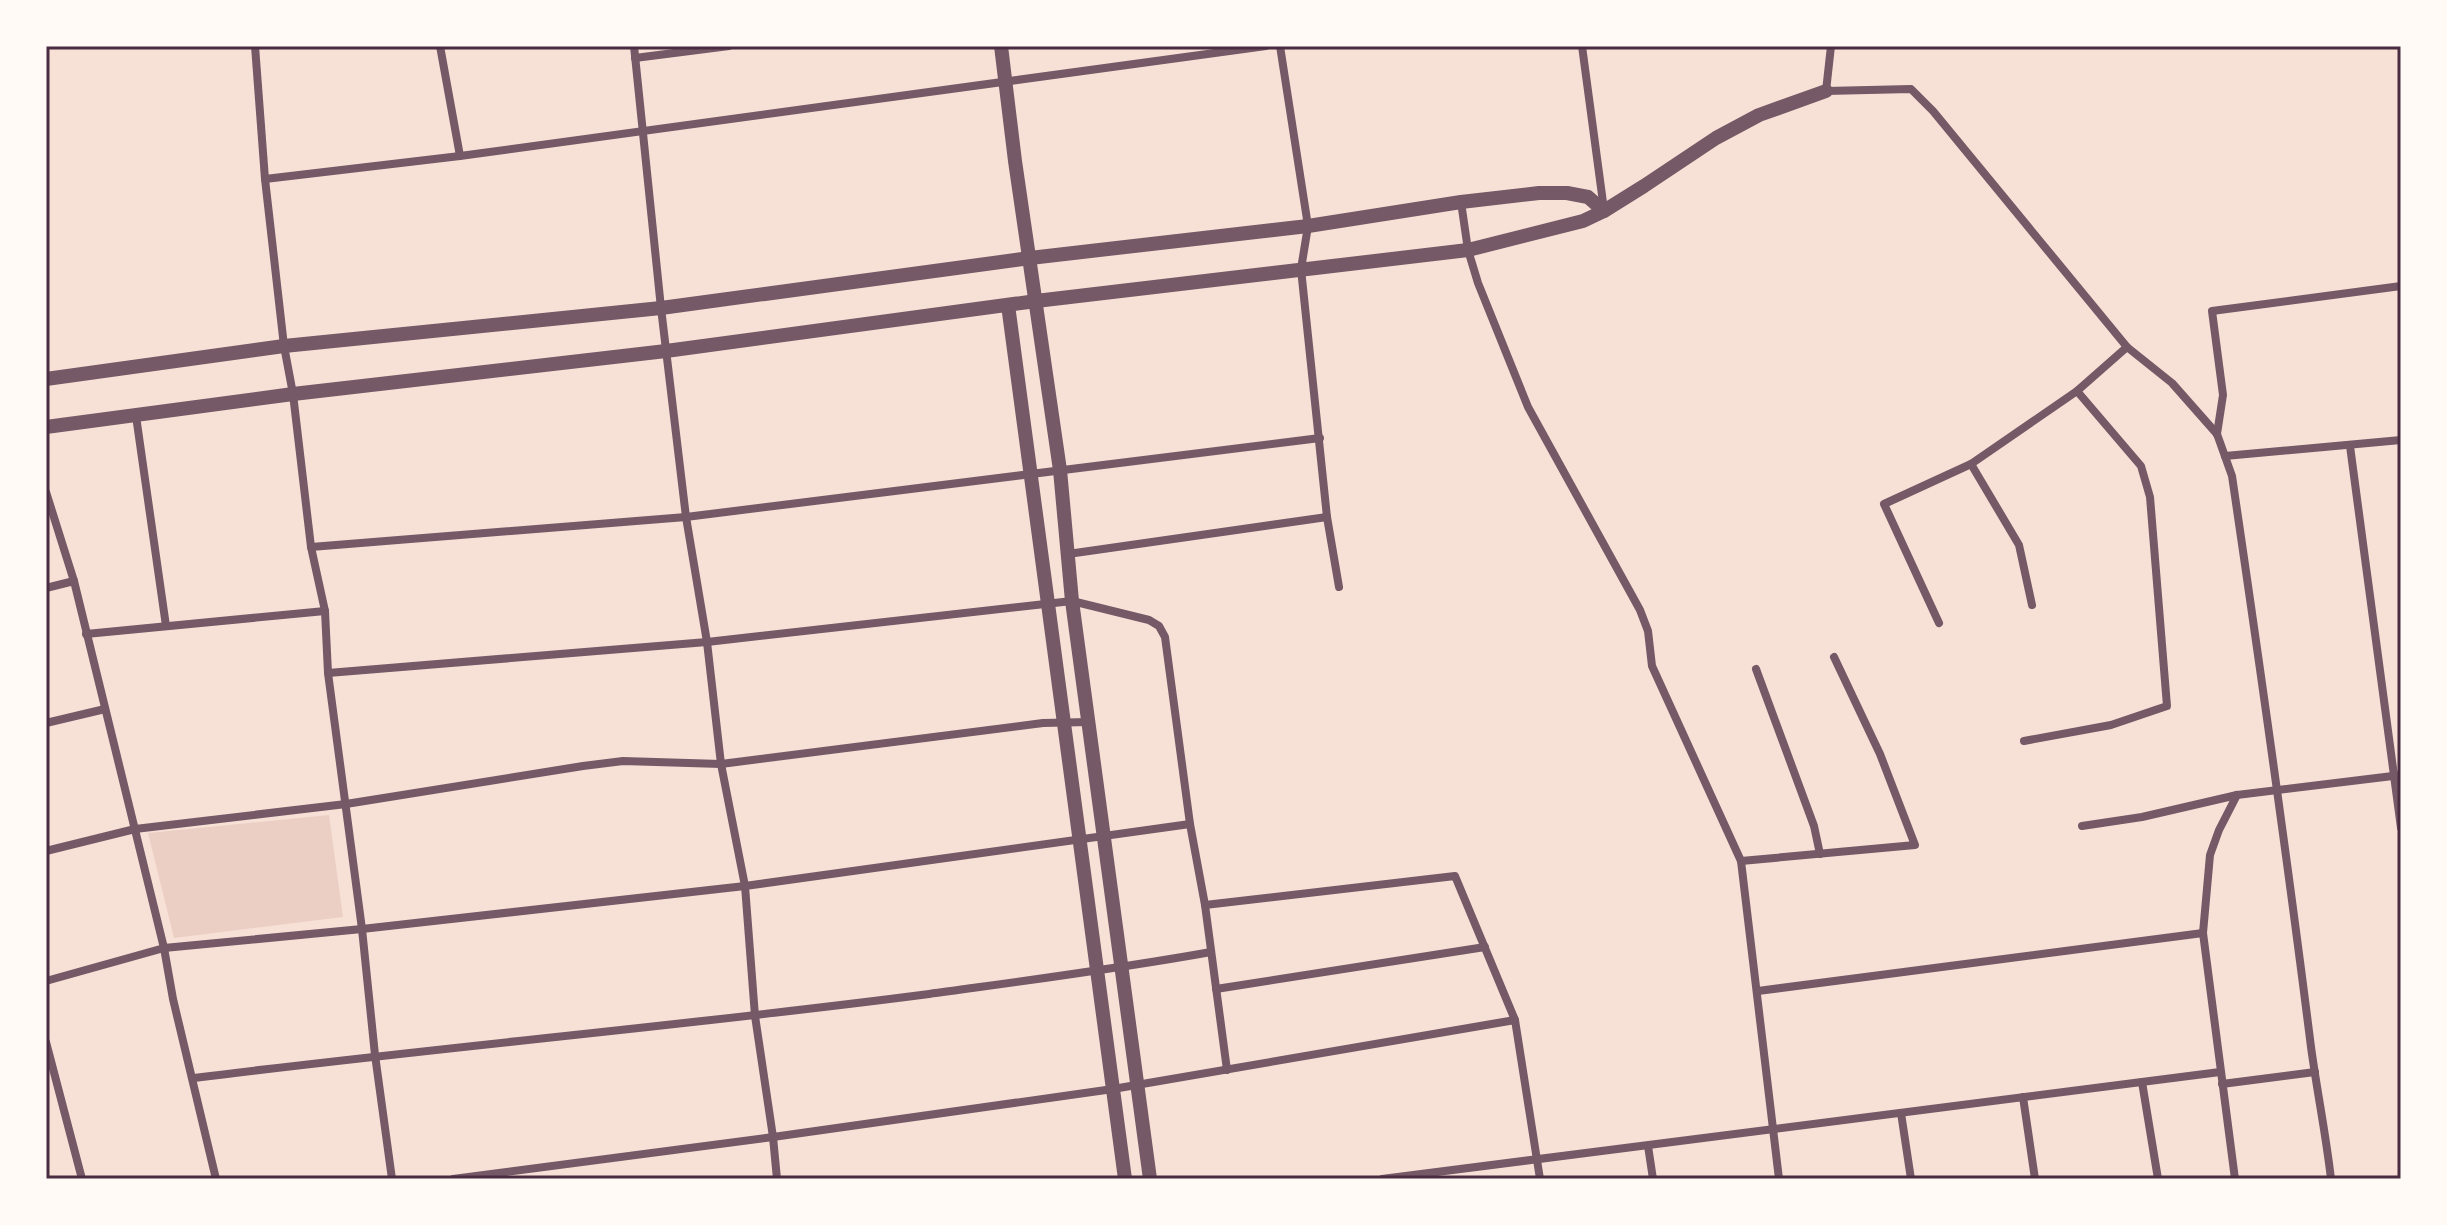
<svg xmlns="http://www.w3.org/2000/svg" width="2447" height="1225" viewBox="0 0 2447 1225" font-family="'Noto Sans',sans-serif">
  <rect width="100%" height="100%" fill="#f7e1d7"/>
  <!-- green -->
  <path fill="#ebcfc5" d="M 329,815 L 343,917 L 174,938 L 148,833 Z"/>
  <g fill="none" stroke-linecap="round" stroke-linejoin="round">
    <!-- minor -->
    <g stroke="#755966" stroke-width="8">
      <path d="M 255,46 L 265,179 L 284,346 L 293,394 L 311,547 L 325,611 L 328,673 L 362,929 L 375,1055 L 392,1179"/>
      <path d="M 440,46 L 460,156"/>
      <path d="M 634,46 L 661,308 L 686,517 L 707,642 L 721,764 L 745,886 L 755,1016 L 773,1137 L 777,1179"/>
      <path d="M 1280,46 L 1308,226 L 1301,269 L 1327,517 L 1339,587"/>
      <path d="M 1582,46 L 1604,210"/>
      <path d="M 1831,46 L 1826,91 L 1911,89 L 1933,111 L 2127,347 L 2172,383 L 2217,434 L 2232,476 C 2260,666 2287,856 2311,1047 C 2317,1091 2326,1135 2331,1179"/>
      <path d="M 635,58 L 729,46"/>
      <path d="M 265,179 L 460,156 L 1266,46"/>
      <path d="M 1461,202 L 1468,250 L 1478,283 L 1528,407 L 1640,610 L 1648,631 L 1652,666 L 1741,861 L 1779,1179"/>
      <path d="M 136,416 L 166,626"/>
      <path d="M 2217,434 L 2223,395 L 2212,311 L 2401,286"/>
      <path d="M 2350,446 L 2401,828"/>
      <path d="M 2225,456 L 2401,440"/>
      <path d="M 1971,464 L 2019,545 L 2032,605"/>
      <path d="M 46,492 L 74,581 L 164,948 L 173,999 L 216,1179"/>
      <path d="M 311,547 L 686,517 L 1320,438"/>
      <path d="M 1068,554 L 1327,517"/>
      <path d="M 46,588 L 74,581"/>
      <path d="M 1939,623 L 1884,504 L 1971,464 L 2077,391 L 2127,347"/>
      <path d="M 86,634 L 325,611"/>
      <path d="M 1756,669 L 1814,826 L 1820,854"/>
      <path d="M 328,673 L 707,642 L 1072,601 L 1149,620 L 1159,626 L 1165,637 L 1190,824 L 1205,905 L 1227,1070"/>
      <path d="M 46,723 L 105,709"/>
      <path d="M 2024,741 L 2111,725 L 2167,706 L 2150,497 L 2141,466 L 2077,391"/>
      <path d="M 2082,826 L 2142,817 L 2237,795 L 2401,775"/>
      <path d="M 46,851 L 135,829 L 346,804 L 583,766 L 623,761 L 721,764 L 1043,723 L 1089,722"/>
      <path d="M 1741,861 L 1915,845 L 1880,754 L 1834,657"/>
      <path d="M 1205,905 L 1455,876 L 1515,1020 L 1540,1179"/>
      <path d="M 46,981 L 164,948 L 362,929 L 745,886 L 1190,824"/>
      <path d="M 1216,989 L 1485,947"/>
      <path d="M 1758,991 L 2203,933"/>
      <path d="M 46,1042 L 82,1179"/>
      <path d="M 194,1078 C 439,1047 684,1026 929,994 C 1023,981 1117,969 1211,952"/>
      <path d="M 2142,1082 L 2158,1179"/>
      <path d="M 2222,1084 L 2315,1072"/>
      <path d="M 2023,1097 L 2035,1179"/>
      <path d="M 1901,1113 L 1911,1179"/>
      <path d="M 1648,1146 L 1653,1179"/>
      <path d="M 453,1179 L 773,1137 L 1113,1089 L 1515,1020"/>
      <path d="M 1382,1179 L 2220,1072"/>
      <path d="M 2235,1179 L 2203,933 L 2210,855 L 2219,830 L 2237,795"/>
    </g>
    <!-- tertiary -->
    <g stroke="#755966" stroke-width="14">
      <path d="M 1001,46 L 1015,161 L 1060,470 L 1072,601 L 1150,1179"/>
      <path d="M 1008,305 L 1125,1179"/>
      <path d="M 46,379 L 284,346 L 661,308 L 1030,258 L 1308,226 L 1461,202 L 1539,193 L 1567,193 L 1588,197 L 1604,211"/>
      <path d="M 46,427 L 293,394 L 666,351 L 1036,301 L 1468,250 L 1583,221 L 1604,211 L 1644,186 L 1716,138 L 1759,115 L 1826,91"/>
    </g>
  </g>
  <!-- border -->
  <rect width="2447" height="1225" fill="none" stroke="#fffaf5" stroke-width="96"/>
  <rect x="48" y="48" width="2351" height="1129" fill="none" stroke="#4a2c40" stroke-width="3"/>
</svg>
